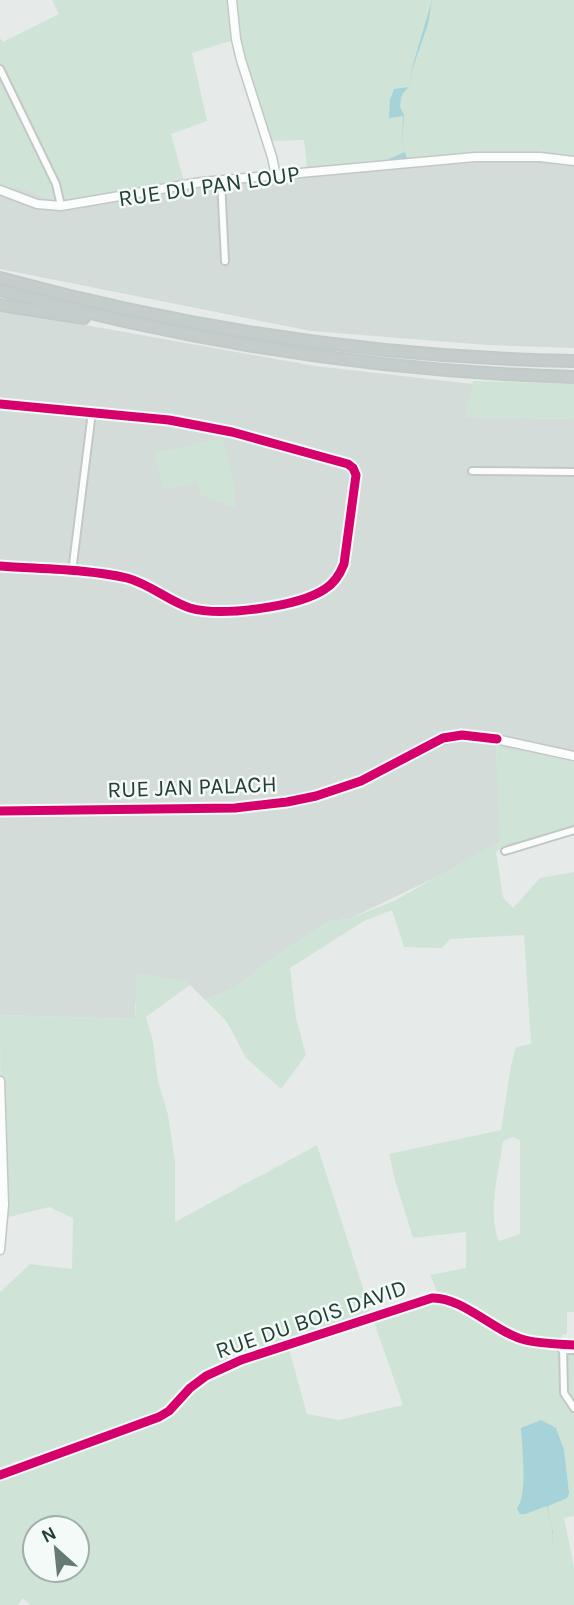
<svg xmlns="http://www.w3.org/2000/svg" width="574" height="1605" viewBox="0 0 574 1605" font-family="Karla,sans-serif">
  <rect width="100%" height="100%" fill="#e6ebe9"/>
  <!-- built -->
  <g fill="#d4dcd9">
    <path d="M 500,153 L 574,159 L 574,348 L 487,345 L 311,331 L 0,269 L 0,198 L 17,186 L 54,200 L 81,200 L 183,178 L 186,189 L 307,177 L 307,168 L 407,158 Z"/>
    <path d="M 0,312 L 35,316 L 315,366 L 473,384 L 465,417 L 574,419 L 574,761 L 496,748 L 501,841 L 447,872 L 349,919 L 330,921 L 284,950 L 234,988 L 205,1000 L 186,981 L 135,1004 L 135,1019 L 0,1015 Z"/>
  </g>
  <!-- green -->
  <g fill="#cfe4d6" fill-rule="evenodd">
    <path d="M 52,0 L 574,0 L 574,159 L 500,153 L 407,158 L 405,152 L 386,160 L 307,168 L 304,140 L 272,141 L 239,38 L 192,53 L 207,121 L 171,134 L 183,178 L 69,202 L 54,200 L 17,186 L 0,198 L 0,38 L 3,42 L 59,14 Z"/>
    <path d="M 473,381 L 574,384 L 574,419 L 465,417 Z"/>
    <path d="M 223,438 L 235,487 L 235,508 L 200,495 L 198,482 L 163,489 L 154,453 Z"/>
    <path d="M 496,747 L 574,761 L 574,826 L 504,847 L 496,852 L 503,897 L 513,908 L 540,878 L 574,872 L 574,1312 L 567,1312 L 567,1334 L 562,1335 L 562,1348 L 574,1349 L 574,1516 L 564,1518 L 574,1567 L 574,1605 L 30,1605 L 23,1598 L 18,1605 L 0,1605 L 0,1292 L 30,1264 L 72,1269 L 73,1218 L 49,1207 L 9,1217 L 1,1212 L 0,1015 L 135,1019 L 137,973 L 186,981 L 190,985 L 146,1017 L 153,1042 L 158,1081 L 168,1115 L 175,1161 L 175,1222 L 317,1145 L 372,1316 L 287,1342 L 307,1414 L 339,1420 L 403,1405 L 374,1322 L 434,1300 L 438,1294 L 430,1275 L 466,1268 L 466,1232 L 413,1238 L 395,1180 L 389,1154 L 501,1130 L 511,1065 L 516,1047 L 531,1044 L 524,935 L 450,939 L 442,948 L 404,947 L 392,910 L 364,921 L 290,968 L 296,1018 L 306,1055 L 281,1089 L 246,1058 L 227,1022 L 205,1000 L 234,988 L 284,950 L 330,921 L 349,919 L 394,901 L 500,841 ZM 513,1137 L 520,1140 L 520,1234 L 499,1241 C 487,1212 499,1172 503,1141 ZM 35,1528 L 77,1528 L 77,1570 L 35,1570 Z"/>
  </g>
  <!-- water -->
  <g fill="#a6d2d9">
    <path d="M 432,0 L 428,24 L 412,70 L 409,87 L 403,93 L 401,98 L 400,107 L 404,115 L 402,143 L 407,158 L 386,160 L 405,152 L 402,142 L 403,116 L 389,118 L 390,100 L 394,89 L 409,87 L 412,68 Z"/>
    <path d="M 541,1420 L 556,1428 L 564,1450 L 569,1493 L 567,1498 L 548,1506 C 549,1519 555,1533 552,1547 L 553,1532 L 547,1506 L 525,1514 L 520,1514 L 517,1509 C 528,1492 522,1449 521,1428 Z"/>
  </g>
  <g fill="none" stroke-linecap="round" stroke-linejoin="round">
    <defs>
      <g id="minor">
        <path d="M 0,69 L 56,184 L 61,206"/>
        <path d="M 221,180 L 225,261"/>
        <path d="M 0,404 L 169,420 L 232,432 L 348,464 L 353,468 L 356,475 L 344,564 C 340,574 335,583 325,589 C 298,607 221,617 190,608 C 168,601 150,584 127,578 C 90,569 39,569 0,566"/>
        <path d="M 472,471 L 574,472"/>
        <path d="M 72,572 L 92,412"/>
        <path d="M 505,851 L 574,830"/>
        <path d="M 563,1344 L 564,1393 L 574,1408"/>
        <path d="M 562,1350 L 574,1350"/>
        <path d="M 0,1475 L 159,1417 L 169,1411 L 190,1388 L 206,1376 L 241,1360 L 432,1298 C 463,1297 494,1332 525,1340 C 541,1344 558,1344 574,1345"/>
      </g>
      <g id="tertiary">
        <path d="M 232,0 L 236,39 L 241,60 L 272,157 L 276,176"/>
        <path d="M 0,190 L 37,204 L 61,206 L 202,182 L 475,157 L 540,157 L 574,161"/>
        <path d="M 0,811 L 235,808 L 287,802 L 337,790 L 390,767 L 429,744 L 462,735 L 496,739 L 574,756"/>
        <path d="M 0,1081 L 4,1205 L 0,1250"/>
      </g>
      <g id="trunk">
        <path d="M 0,278 C 187,329 380,358 574,361"/>
        <path d="M 0,290 C 188,342 379,372 574,377"/>
        <path d="M 0,305 L 84,318"/>
      </g>
    </defs>
    <!-- minor casing -->
    <use href="#minor" stroke="#c3c8c6" stroke-width="10"/>
    <!-- tertiary casing -->
    <use href="#tertiary" stroke="#c3c8c6" stroke-width="11"/>
    <!-- trunk casing -->
    <use href="#trunk" stroke="#c2cac8" stroke-width="14"/>
    <!-- minor -->
    <use href="#minor" stroke="#fbfcfc" stroke-width="6"/>
    <!-- tertiary -->
    <use href="#tertiary" stroke="#fbfcfc" stroke-width="8"/>
    <!-- trunk -->
    <use href="#trunk" stroke="#c4cdcb" stroke-width="10"/>
    <defs>
      <g id="cycleway">
        <path d="M 0,404 L 169,420 L 232,432 L 348,464 L 353,468 L 356,475 L 344,564 C 340,574 335,583 325,589 C 298,607 221,617 190,608 C 168,601 150,584 127,578 C 90,569 39,569 0,566"/>
        <path d="M 0,811 L 235,808 L 287,802 L 316,796 L 361,781 L 443,738 L 462,735 L 497,739"/>
        <path d="M 0,1475 L 159,1417 L 169,1411 L 190,1388 L 206,1376 L 241,1360 L 432,1298 C 463,1297 494,1332 525,1340 C 541,1344 558,1344 574,1345"/>
      </g>
    </defs>
    <!-- cycleway casing -->
    <use href="#cycleway" stroke="#f4faf7" stroke-width="13"/>
    <!-- cycleway -->
    <use href="#cycleway" stroke="#d6006c" stroke-width="9"/>
  </g>
  <g text-anchor="middle" dominant-baseline="central" stroke-width="5" stroke-linejoin="round" paint-order="stroke">
    <!-- street labels -->
    <g font-size="23" fill="#233f38" stroke="#f4faf7">
      <text transform="translate(209 186) rotate(-8)">RUE DU PAN LOUP</text>
      <text transform="translate(192 787) rotate(-2)">RUE JAN PALACH</text>
      <text transform="translate(311 1319) rotate(-19)">RUE DU BOIS DAVID</text>
    </g>
  </g>
  <!-- north arrow -->
  <g transform="translate(56 1549) rotate(333)"><circle r="33" fill="#f4faf7" stroke="#a0afab" stroke-width="2"/>
  <path d="M0-5L12 26L0 18L-12 26Z" fill="#677b76"/>
  <text y="-10" font-size="19" font-weight="bold" text-anchor="middle" fill="#233f38">N</text>
  </g>
</svg>
